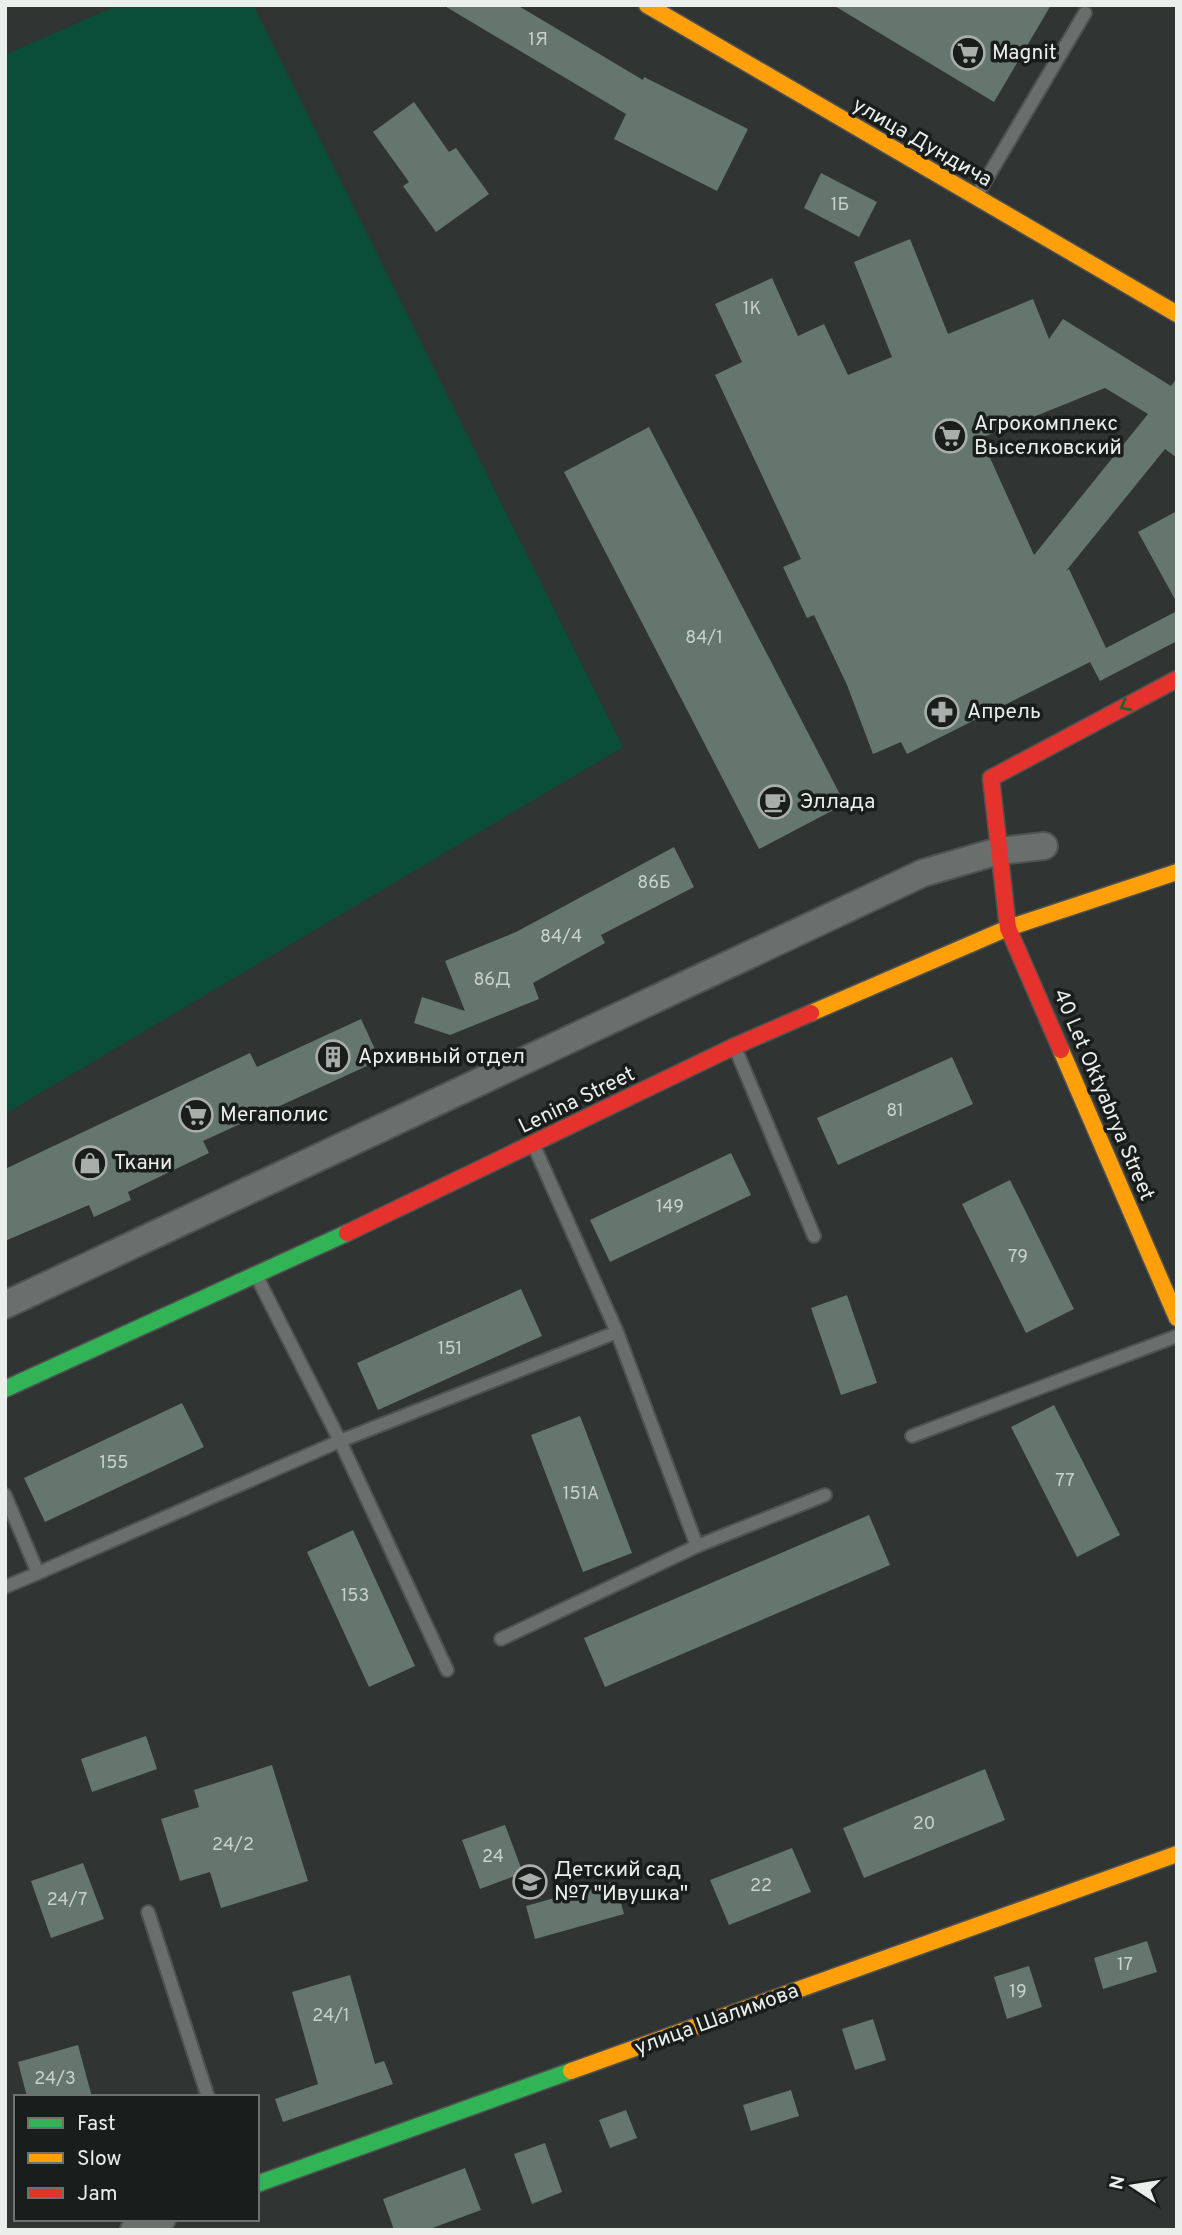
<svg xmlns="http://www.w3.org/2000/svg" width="1182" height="2235" viewBox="0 0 1182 2235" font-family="Overpass,sans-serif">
  <rect width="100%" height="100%" fill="#303432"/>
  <!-- green -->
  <path fill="#0a4d39" d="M 118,5 L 253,5 L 623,747 L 5,1114 L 5,55 Z"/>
  <!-- building -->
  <g fill="#65766e" fill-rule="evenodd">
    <path d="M 443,5 L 517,5 L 643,80 L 644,77 L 748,129 L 717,191 L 614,139 L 626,114 Z"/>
    <path d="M 833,5 L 1051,5 L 994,102 Z"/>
    <path d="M 414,102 L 449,152 L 456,148 L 489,194 L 436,232 L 403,186 L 409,182 L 373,132 Z"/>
    <path d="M 821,173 L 877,202 L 859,237 L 804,208 Z"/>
    <path d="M 910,239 L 948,334 L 1033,299 L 1049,339 L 1063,319 L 1171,386 L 1177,378 L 1177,458 L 1165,449 L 1066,571 L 1069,569 L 1106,648 L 1177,611 L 1177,641 L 1100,681 L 1090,662 L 907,754 L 901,742 L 873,754 L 847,685 L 814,615 L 807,618 L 783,567 L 801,559 L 715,375 L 742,362 L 715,304 L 772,278 L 798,336 L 824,324 L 848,375 L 892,357 L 854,262 ZM 1105,388 L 1148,414 L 1034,555 L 981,438 Z"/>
    <path d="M 649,427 L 845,804 L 759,849 L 564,472 Z"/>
    <path d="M 1177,511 L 1177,603 L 1138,532 Z"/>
    <path d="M 674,847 L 694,887 L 601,935 L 605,943 L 533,983 L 539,999 L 450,1035 L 414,1023 L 422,997 L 465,1011 L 445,961 L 516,932 Z"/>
    <path d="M 361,1019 L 380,1060 L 203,1141 L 209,1153 L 128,1192 L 131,1200 L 94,1217 L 89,1205 L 5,1241 L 5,1169 L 250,1053 L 257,1067 Z"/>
    <path d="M 952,1057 L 973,1104 L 838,1165 L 817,1118 Z"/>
    <path d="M 731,1153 L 751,1195 L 610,1262 L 590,1220 Z"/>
    <path d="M 1010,1180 L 1074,1309 L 1026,1333 L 962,1204 Z"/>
    <path d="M 521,1289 L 542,1336 L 378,1410 L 357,1363 Z"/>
    <path d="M 847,1295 L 877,1383 L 841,1395 L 811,1308 Z"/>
    <path d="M 182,1403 L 204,1447 L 45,1522 L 24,1478 Z"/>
    <path d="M 1054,1405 L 1120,1535 L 1077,1557 L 1011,1427 Z"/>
    <path d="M 580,1416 L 632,1553 L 583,1572 L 531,1435 Z"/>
    <path d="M 869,1515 L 890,1565 L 605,1687 L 584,1638 Z"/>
    <path d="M 353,1530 L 415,1666 L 369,1687 L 307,1552 Z"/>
    <path d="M 146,1736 L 157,1769 L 92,1792 L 81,1759 Z"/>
    <path d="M 272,1765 L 308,1881 L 221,1908 L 210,1872 L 180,1881 L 161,1819 L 199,1807 L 194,1790 Z"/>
    <path d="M 985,1769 L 1005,1820 L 864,1878 L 843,1828 Z"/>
    <path d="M 505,1825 L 523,1873 L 480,1889 L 462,1840 Z"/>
    <path d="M 792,1848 L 811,1892 L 729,1925 L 710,1880 Z"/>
    <path d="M 83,1863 L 104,1919 L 51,1938 L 31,1881 Z"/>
    <path d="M 615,1881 L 624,1914 L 535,1939 L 526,1906 Z"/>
    <path d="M 1147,1941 L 1157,1972 L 1103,1989 L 1094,1958 Z"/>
    <path d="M 1029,1966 L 1042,2007 L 1007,2019 L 994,1977 Z"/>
    <path d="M 350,1975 L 375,2064 L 384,2061 L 393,2084 L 283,2122 L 275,2099 L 318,2084 L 292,1992 Z"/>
    <path d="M 873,2019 L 886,2060 L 855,2070 L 842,2029 Z"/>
    <path d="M 78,2045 L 92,2097 L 27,2097 L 18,2062 Z"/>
    <path d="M 791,2090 L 799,2116 L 751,2131 L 743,2105 Z"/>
    <path d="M 626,2110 L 637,2138 L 610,2148 L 599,2120 Z"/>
    <path d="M 545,2143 L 562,2192 L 532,2204 L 514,2154 Z"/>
    <path d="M 465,2168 L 481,2210 L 427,2230 L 394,2230 L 383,2199 Z"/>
  </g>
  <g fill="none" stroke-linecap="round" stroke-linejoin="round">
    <defs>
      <g id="lane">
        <path d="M 977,195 L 1085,13"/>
        <path d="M 736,1050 L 814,1236"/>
        <path d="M 259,1281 L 340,1441 L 447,1670"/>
        <path d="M 912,1436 L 1177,1336"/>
        <path d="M 5,1495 L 38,1573 L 5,1587"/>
        <path d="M 697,1546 L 825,1495"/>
        <path d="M 38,1573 L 340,1441 L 617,1332 L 534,1146"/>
        <path d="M 501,1639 L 697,1546 L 617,1332"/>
        <path d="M 148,1912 L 208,2097"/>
      </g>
      <g id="street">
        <path d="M 5,1305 L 923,873 L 999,851 L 1044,846"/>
        <path d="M 134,2230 L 162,2219"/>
      </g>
      <g id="fast">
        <path d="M 5,1389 L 347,1233"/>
        <path d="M 257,2184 L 571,2071"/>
      </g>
      <g id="slow">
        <path d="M 647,5 L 1177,314"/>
        <path d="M 811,1013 L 1008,928 L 1177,872"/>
        <path d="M 1061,1050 L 1177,1318"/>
        <path d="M 571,2071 L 1177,1854"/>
      </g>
      <g id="jam">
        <path d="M 1061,1050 L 1008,928 L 991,778 L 1177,679"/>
        <path d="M 347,1233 L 735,1046 L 811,1013"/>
      </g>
    </defs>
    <!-- lane casing -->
    <use href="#lane" stroke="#4f5251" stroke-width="16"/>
    <!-- street casing -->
    <use href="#street" stroke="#4f5251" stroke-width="30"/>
    <!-- fast casing -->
    <use href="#fast" stroke="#4f5251" stroke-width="19"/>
    <!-- slow casing -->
    <use href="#slow" stroke="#4f5251" stroke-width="19"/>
    <!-- jam casing -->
    <use href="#jam" stroke="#4f5251" stroke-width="19"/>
    <!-- lane -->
    <use href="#lane" stroke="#6a6e6c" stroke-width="12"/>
    <!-- street -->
    <use href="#street" stroke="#6a6e6c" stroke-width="26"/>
    <!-- fast -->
    <use href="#fast" stroke="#30b455" stroke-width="16"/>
    <!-- slow -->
    <use href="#slow" stroke="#ff9f0a" stroke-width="16"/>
    <!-- jam -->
    <use href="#jam" stroke="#e5322d" stroke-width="16"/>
  </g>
  <!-- one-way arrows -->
  <defs><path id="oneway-chevron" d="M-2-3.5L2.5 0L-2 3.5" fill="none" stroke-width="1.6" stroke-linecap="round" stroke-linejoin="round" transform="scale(1.75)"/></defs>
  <use stroke="#236135" href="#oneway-chevron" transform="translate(1125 706) rotate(153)"/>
  <!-- icons -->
  <defs>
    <symbol id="supermarket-ring" viewBox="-11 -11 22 22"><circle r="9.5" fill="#191d1b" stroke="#a9aeab" stroke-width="1.5"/><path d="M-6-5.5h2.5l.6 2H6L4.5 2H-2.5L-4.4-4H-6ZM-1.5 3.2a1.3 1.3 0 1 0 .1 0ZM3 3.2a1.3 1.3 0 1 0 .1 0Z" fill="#a9aeab"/></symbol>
    <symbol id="pharmacy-ring" viewBox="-11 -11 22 22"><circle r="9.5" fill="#191d1b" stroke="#a9aeab" stroke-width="1.5"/><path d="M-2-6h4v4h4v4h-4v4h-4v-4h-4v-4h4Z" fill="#a9aeab"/></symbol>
    <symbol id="cafe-ring" viewBox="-11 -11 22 22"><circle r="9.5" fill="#191d1b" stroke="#a9aeab" stroke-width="1.5"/><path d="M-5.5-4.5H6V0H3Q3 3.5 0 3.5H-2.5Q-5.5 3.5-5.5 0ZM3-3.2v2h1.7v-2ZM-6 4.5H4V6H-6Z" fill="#a9aeab"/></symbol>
    <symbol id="building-ring" viewBox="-11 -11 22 22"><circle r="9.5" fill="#191d1b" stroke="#a9aeab" stroke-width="1.5"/><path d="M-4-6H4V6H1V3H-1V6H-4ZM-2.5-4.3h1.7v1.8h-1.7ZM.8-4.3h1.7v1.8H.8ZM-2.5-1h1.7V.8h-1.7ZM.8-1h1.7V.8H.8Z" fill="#a9aeab"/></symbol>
    <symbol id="shop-ring" viewBox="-11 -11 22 22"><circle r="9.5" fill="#191d1b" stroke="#a9aeab" stroke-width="1.5"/><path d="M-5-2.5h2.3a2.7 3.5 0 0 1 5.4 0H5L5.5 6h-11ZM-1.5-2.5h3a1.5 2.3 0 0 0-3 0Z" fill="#a9aeab"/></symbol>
    <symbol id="school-ring" viewBox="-11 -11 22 22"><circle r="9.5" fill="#191d1b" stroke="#a9aeab" stroke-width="1.5"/><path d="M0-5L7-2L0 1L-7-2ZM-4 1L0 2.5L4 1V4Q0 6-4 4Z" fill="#a9aeab"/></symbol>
  </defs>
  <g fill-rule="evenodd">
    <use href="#supermarket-ring" x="949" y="34" width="38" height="38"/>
    <use href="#supermarket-ring" x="931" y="417" width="38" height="38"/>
    <use href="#pharmacy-ring" x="923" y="693" width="38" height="38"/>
    <use href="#cafe-ring" x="756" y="783" width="38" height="38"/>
    <use href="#building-ring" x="314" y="1038" width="38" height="38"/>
    <use href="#supermarket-ring" x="177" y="1096" width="38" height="38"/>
    <use href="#shop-ring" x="71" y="1144" width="38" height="38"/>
    <use href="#school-ring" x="511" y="1863" width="38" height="38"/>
  </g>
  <g text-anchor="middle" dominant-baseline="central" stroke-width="7" stroke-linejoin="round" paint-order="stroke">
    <!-- number labels -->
    <g font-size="18" fill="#c9d1cc">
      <text x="538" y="40">1Я</text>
      <text x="840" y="205">1Б</text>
      <text x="752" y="309">1К</text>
      <text x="704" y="638">84/1</text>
      <text x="654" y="883">86Б</text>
      <text x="561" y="937">84/4</text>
      <text x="492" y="980">86Д</text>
      <text x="895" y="1111">81</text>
      <text x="670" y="1207">149</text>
      <text x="1018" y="1257">79</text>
      <text x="450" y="1349">151</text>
      <text x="114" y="1463">155</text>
      <text x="1065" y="1481">77</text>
      <text x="581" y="1494">151А</text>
      <text x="355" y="1596">153</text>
      <text x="924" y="1824">20</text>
      <text x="233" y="1845">24/2</text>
      <text x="493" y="1857">24</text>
      <text x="761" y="1886">22</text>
      <text x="67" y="1900">24/7</text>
      <text x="1125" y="1965">17</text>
      <text x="1018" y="1992">19</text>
      <text x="331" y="2016">24/1</text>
      <text x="55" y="2079">24/3</text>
    </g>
    <!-- poi labels -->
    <g font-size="21" fill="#eaefec" stroke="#191d1b" text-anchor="start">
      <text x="992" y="53">Magnit</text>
      <text x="974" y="424">Агрокомплекс<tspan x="974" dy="24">Выселковский</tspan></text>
      <text x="967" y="712">Апрель</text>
      <text x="800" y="802">Эллада</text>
      <text x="358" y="1057">Архивный отдел</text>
      <text x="220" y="1115">Мегаполис</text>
      <text x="114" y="1163">Ткани</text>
      <text x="554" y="1870">Детский сад<tspan x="554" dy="24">№7 "Ивушка"</tspan></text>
    </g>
    <!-- street labels -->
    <g font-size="21" fill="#eaefec" stroke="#191d1b">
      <text transform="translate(922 143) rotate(30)">улица Дундича</text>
      <text transform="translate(1103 1095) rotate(67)">40 Let Oktyabrya Street</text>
      <text transform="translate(577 1101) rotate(-26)">Lenina Street</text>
      <text transform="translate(717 2020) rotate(-20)">улица Шалимова</text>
    </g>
  </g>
  <!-- border -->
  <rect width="1182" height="2235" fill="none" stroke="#eaefec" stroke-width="14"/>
  <!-- legend -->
  <rect x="14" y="2095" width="245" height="126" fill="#191d1b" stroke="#6d716f" stroke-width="2"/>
  <rect x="28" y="2118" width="35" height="10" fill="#30b455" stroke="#6d716f" stroke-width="2"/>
  <text x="77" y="2130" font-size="21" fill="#eaefec">Fast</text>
  <rect x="28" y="2153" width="35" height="10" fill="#ff9f0a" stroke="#6d716f" stroke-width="2"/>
  <text x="77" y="2165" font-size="21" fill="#eaefec">Slow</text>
  <rect x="28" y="2188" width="35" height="10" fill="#e5322d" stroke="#6d716f" stroke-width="2"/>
  <text x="77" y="2200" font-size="21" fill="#eaefec">Jam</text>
  <!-- north arrow -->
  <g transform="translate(1133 2186) rotate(282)" stroke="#191d1b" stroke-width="5" paint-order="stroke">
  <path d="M0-5L12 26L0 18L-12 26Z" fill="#eaefec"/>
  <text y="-10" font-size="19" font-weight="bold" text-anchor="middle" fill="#eaefec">N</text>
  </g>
</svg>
